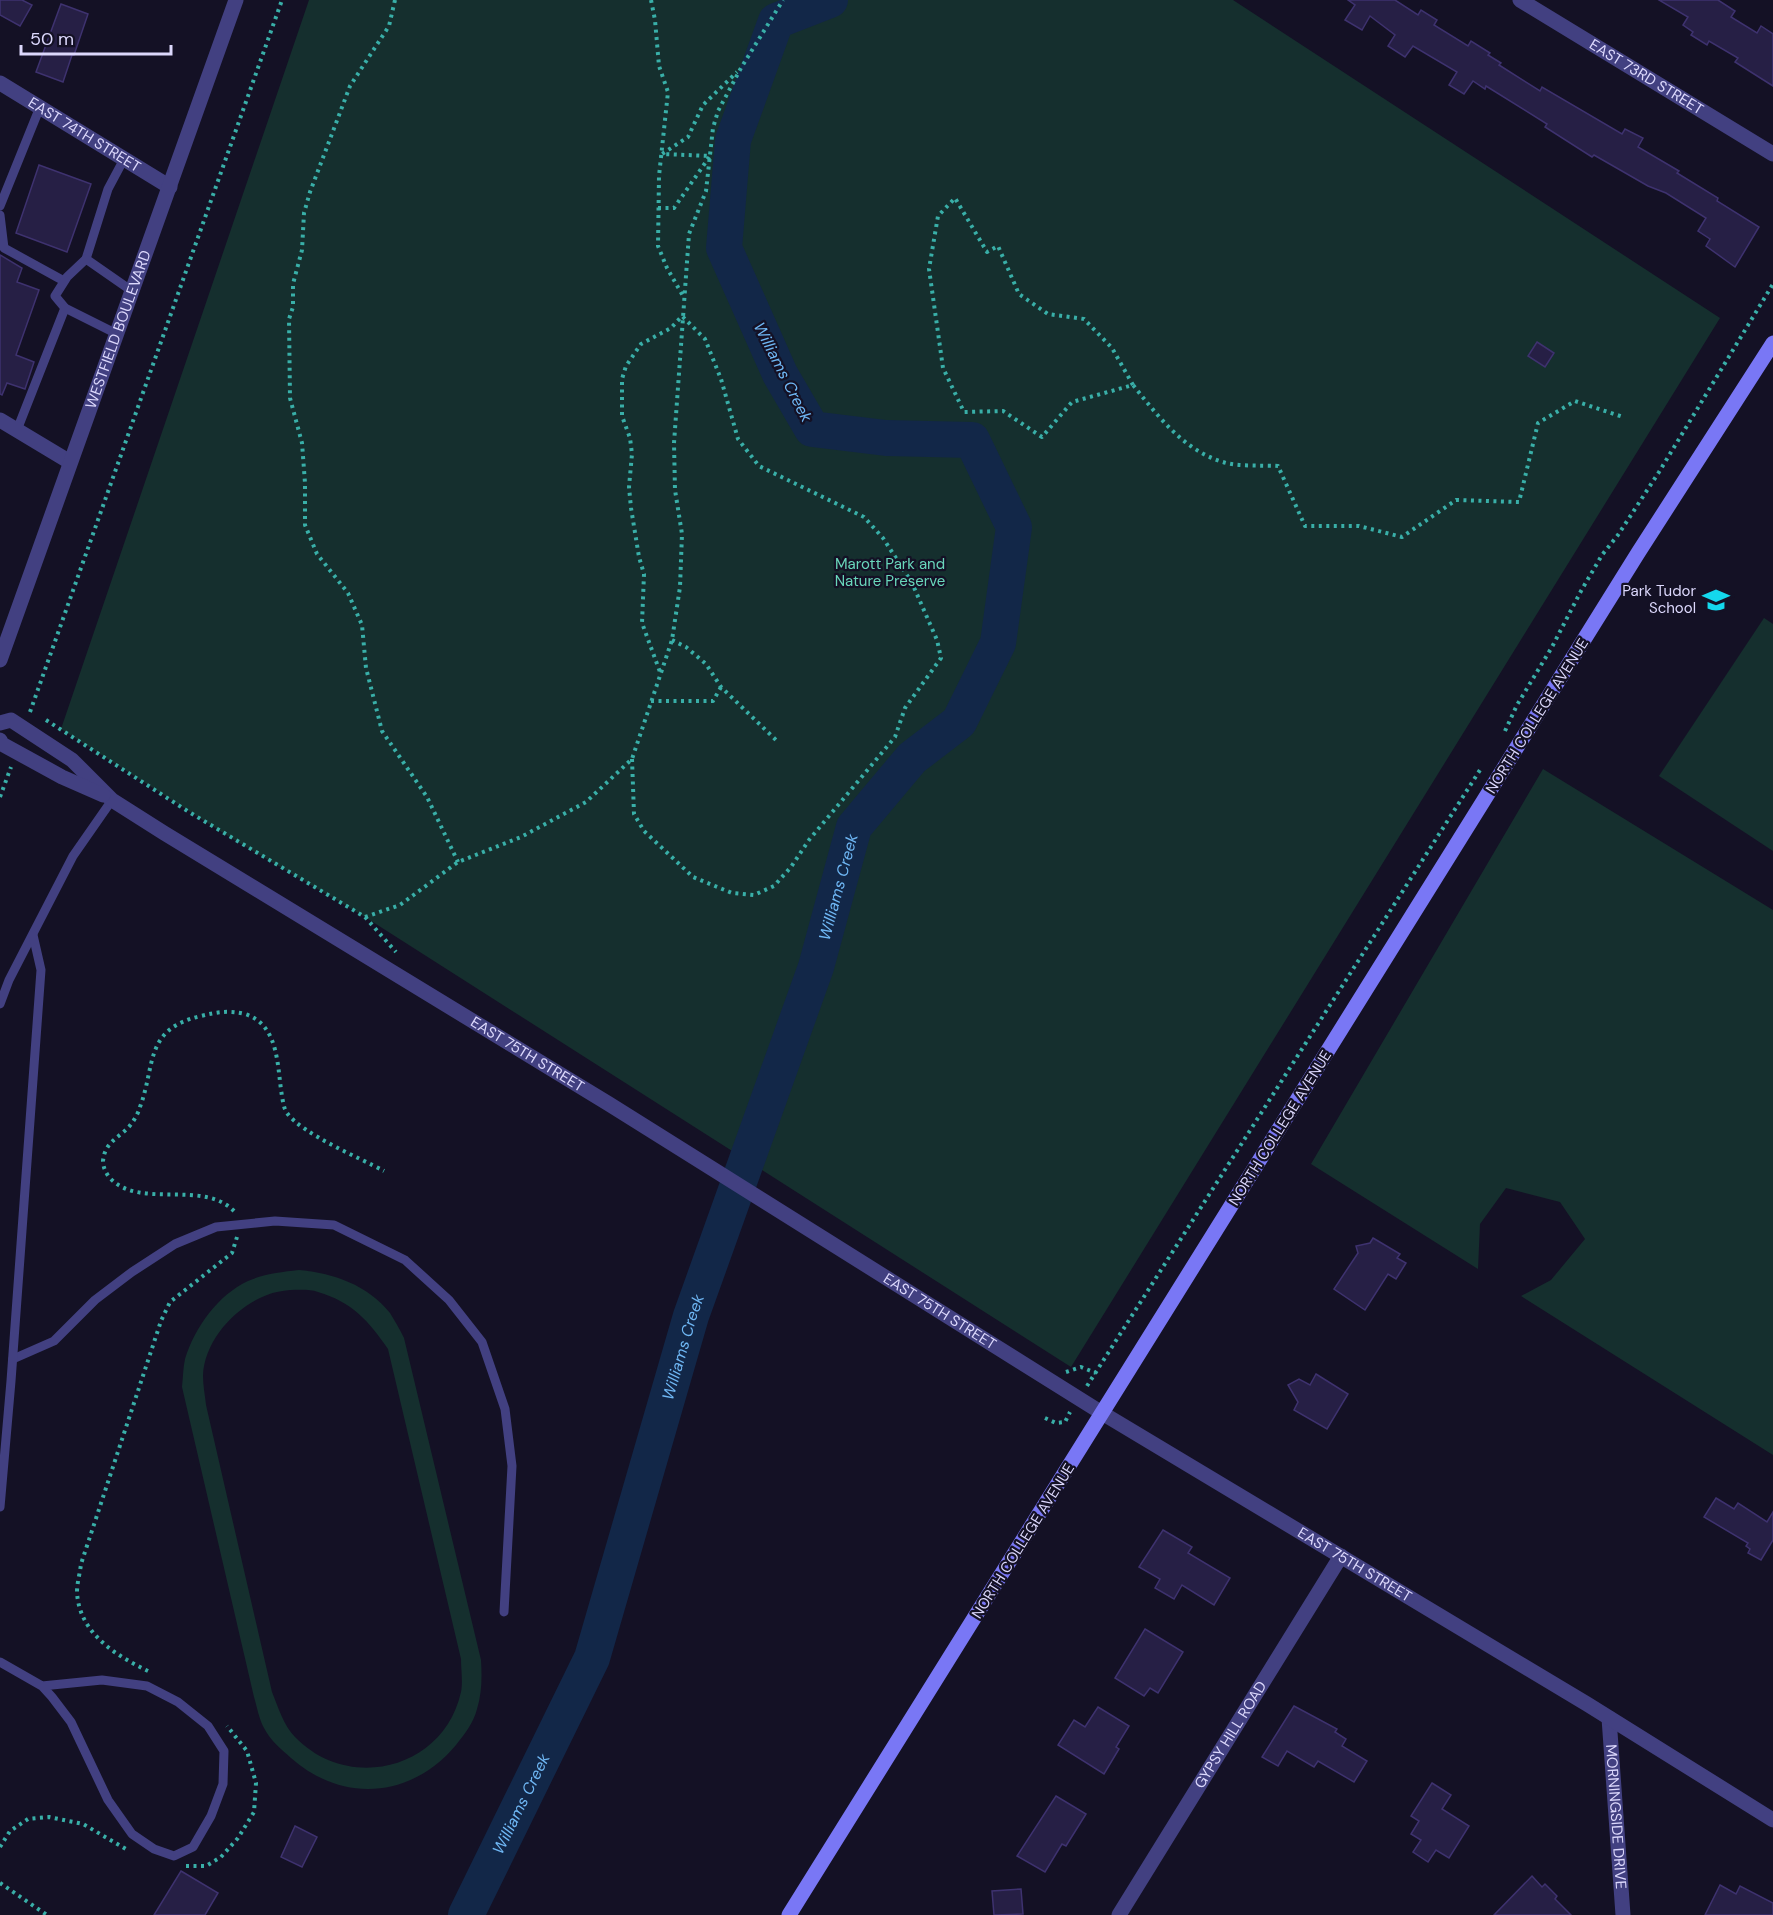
<svg xmlns="http://www.w3.org/2000/svg" width="1773" height="1915" viewBox="0 0 1773 1915" font-family="'DM Sans',sans-serif">
  <rect width="100%" height="100%" fill="#141125"/>
  <!-- green -->
  <g fill="#152f2e" fill-rule="evenodd">
    <path d="M 309,0 L 1233,0 L 1720,318 L 1071,1367 L 365,917 L 231,838 L 61,729 Z"/>
    <path d="M 1764,618 L 1773,624 L 1773,851 L 1659,776 Z"/>
    <path d="M 1543,769 L 1773,910 L 1773,1455 L 1521,1296 L 1551,1280 L 1585,1239 L 1560,1202 L 1506,1188 L 1480,1224 L 1478,1269 L 1311,1164 Z"/>
    <path d="M 299,1270 C 333,1273 368,1285 390,1313 C 395,1321 400,1330 404,1338 L 481,1660 C 482,1677 482,1693 477,1709 C 474,1722 464,1735 456,1745 C 412,1798 343,1804 291,1758 C 281,1749 270,1740 264,1728 C 259,1719 257,1707 254,1697 L 182,1387 C 183,1378 183,1368 185,1359 C 195,1327 218,1295 248,1281 C 264,1274 281,1272 299,1270 ZM 290,1290 C 299,1290 310,1289 318,1292 C 352,1302 369,1321 388,1349 L 461,1659 C 461,1669 463,1682 461,1692 C 444,1769 349,1793 295,1737 C 284,1726 278,1707 272,1692 L 206,1405 C 205,1395 203,1386 203,1376 C 204,1341 235,1307 267,1295 C 274,1292 282,1291 290,1290 Z"/>
  </g>
  <g fill="none" stroke-linecap="round" stroke-linejoin="round">
    <!-- river -->
    <path stroke="#122748" stroke-width="36" id="s1" d="M 466,1915 L 592,1658 L 691,1316 L 816,967 L 854,827 L 912,758 L 959,722 L 998,643 L 1014,527 L 972,440 L 886,438 L 812,429 L 780,374 L 724,248 L 733,140 L 776,21 L 830,0"/>
  </g>
  <!-- building -->
  <g fill="#261f45" stroke="#3e326f" stroke-width="1.5">
    <path d="M 0,0 L 22,0 L 32,5 L 20,26 L 0,15 Z"/>
    <path d="M 1348,0 L 1395,0 L 1418,15 L 1421,10 L 1437,20 L 1434,25 L 1468,46 L 1471,41 L 1490,53 L 1488,55 L 1501,63 L 1499,65 L 1540,91 L 1542,87 L 1622,134 L 1625,129 L 1643,138 L 1638,147 L 1679,171 L 1677,173 L 1718,198 L 1717,201 L 1759,227 L 1735,267 L 1706,246 L 1710,239 L 1698,231 L 1706,218 L 1666,193 L 1648,186 L 1594,155 L 1592,157 L 1545,127 L 1547,124 L 1486,86 L 1485,89 L 1473,81 L 1464,94 L 1449,85 L 1457,72 L 1413,46 L 1405,57 L 1388,46 L 1395,35 L 1370,16 L 1362,30 L 1345,20 L 1355,5 Z"/>
    <path d="M 1659,0 L 1718,0 L 1735,11 L 1731,17 L 1757,33 L 1761,26 L 1773,34 L 1773,86 L 1735,62 L 1738,58 L 1709,41 L 1707,45 L 1691,35 L 1693,32 L 1683,25 L 1688,17 Z"/>
    <path d="M 61,4 L 88,14 L 74,55 L 72,55 L 63,82 L 36,72 Z"/>
    <path d="M 39,165 L 91,184 L 67,252 L 16,233 Z"/>
    <path d="M 0,255 L 22,268 L 17,282 L 39,290 L 16,355 L 34,362 L 25,389 L 7,383 L 2,395 L 0,394 Z"/>
    <path d="M 1537,342 L 1554,353 L 1545,367 L 1528,356 Z"/>
    <path d="M 1373,1238 L 1400,1254 L 1397,1258 L 1406,1263 L 1396,1279 L 1388,1274 L 1365,1310 L 1334,1289 L 1358,1253 L 1356,1246 L 1370,1243 Z"/>
    <path d="M 1316,1374 L 1348,1394 L 1327,1429 L 1294,1410 L 1298,1402 L 1288,1385 L 1299,1379 L 1310,1385 Z"/>
    <path d="M 1716,1498 L 1734,1509 L 1738,1503 L 1767,1522 L 1773,1512 L 1773,1540 L 1761,1560 L 1748,1553 L 1750,1549 L 1746,1546 L 1748,1543 L 1704,1517 Z"/>
    <path d="M 1163,1530 L 1192,1547 L 1188,1553 L 1230,1578 L 1214,1605 L 1182,1585 L 1174,1599 L 1155,1588 L 1160,1579 L 1139,1567 Z"/>
    <path d="M 1145,1629 L 1183,1652 L 1158,1693 L 1150,1688 L 1144,1696 L 1115,1678 Z"/>
    <path d="M 1294,1706 L 1337,1729 L 1335,1732 L 1346,1739 L 1342,1746 L 1367,1761 L 1354,1782 L 1318,1761 L 1314,1767 L 1287,1751 L 1278,1766 L 1262,1757 Z"/>
    <path d="M 1098,1707 L 1129,1726 L 1116,1747 L 1119,1749 L 1104,1774 L 1058,1745 L 1074,1720 L 1085,1727 Z"/>
    <path d="M 1432,1783 L 1451,1795 L 1442,1809 L 1469,1826 L 1449,1858 L 1436,1850 L 1428,1862 L 1413,1852 L 1421,1840 L 1411,1834 L 1419,1821 L 1411,1816 Z"/>
    <path d="M 1056,1796 L 1086,1814 L 1066,1846 L 1062,1844 L 1045,1872 L 1017,1856 Z"/>
    <path d="M 295,1826 L 317,1837 L 302,1867 L 281,1857 Z"/>
    <path d="M 181,1871 L 218,1893 L 205,1915 L 154,1915 Z"/>
    <path d="M 1532,1876 L 1542,1887 L 1545,1884 L 1557,1896 L 1555,1899 L 1571,1915 L 1494,1915 Z"/>
    <path d="M 1720,1885 L 1736,1894 L 1740,1886 L 1773,1903 L 1773,1915 L 1705,1915 Z"/>
    <path d="M 1021,1889 L 1023,1914 L 994,1915 L 992,1891 Z"/>
  </g>
  <g fill="none" stroke-linecap="round" stroke-linejoin="round">
    <!-- path -->
    <g stroke="#39afa8" stroke-width="4" stroke-dasharray="3 4.5" stroke-linecap="butt">
      <path d="M 395,0 L 389,26 L 350,86 L 310,192 L 304,213 L 302,250 L 293,284 L 293,307 L 289,319 L 290,398 L 302,443 L 305,483 L 305,525 L 317,554 L 348,593 L 362,625 L 366,668 L 382,731 L 427,797 L 458,862"/>
      <path d="M 651,0 L 655,20 L 659,66 L 668,92 L 659,176 L 658,246 L 667,268 L 683,296"/>
      <path d="M 658,208 L 674,208 L 710,156 L 662,154 L 688,137 L 703,105 L 737,72"/>
      <path d="M 1133,385 L 1112,348 L 1084,319 L 1048,314 L 1019,294 L 998,246 L 987,252 L 955,198 L 938,216 L 929,269 L 943,368 L 964,412 L 1003,411 L 1042,437 L 1072,402 L 1133,385 C 1158,416 1183,450 1223,462 C 1237,467 1262,465 1278,466 L 1305,526 L 1359,526 L 1402,537 L 1456,500 L 1519,502 L 1538,423 L 1575,401 L 1623,417"/>
      <path d="M 672,640 L 686,647 L 706,664 L 721,687 L 776,740"/>
      <path d="M 651,701 L 713,701 L 721,687"/>
      <path d="M 30,712 L 282,0"/>
      <path d="M 46,720 L 189,812 L 365,917 L 396,952"/>
      <path d="M 1505,731 L 1517,705 L 1552,647 L 1581,591 L 1602,555 L 1618,535 L 1659,472 L 1773,284"/>
      <path d="M 632,759 L 634,814 L 644,831 L 693,877 L 732,893 L 754,895 L 774,886 L 791,867 L 809,840 L 895,737 L 905,708 L 941,658 L 937,640 L 912,583 L 883,538 L 864,517 L 759,466 L 738,439 L 721,379 L 705,339 L 682,316 L 671,328 L 641,344 L 626,366 L 622,379 L 622,416 L 630,438 L 632,454 L 629,487 L 631,508 L 639,557 L 644,574 L 642,623 L 660,672"/>
      <path d="M 0,797 L 11,767"/>
      <path d="M 365,917 L 400,905 L 458,862 L 521,837 L 586,802 L 632,759 L 672,640 L 680,587 L 682,534 L 675,490 L 674,443 L 689,234 L 706,191 L 713,128 L 718,111 L 741,68 L 783,0"/>
      <path d="M 234,1211 C 203,1180 144,1208 113,1181 C 107,1176 103,1168 103,1161 C 105,1140 121,1138 132,1123 C 135,1119 139,1111 140,1107 C 156,1064 144,1029 201,1016 C 217,1012 229,1010 245,1014 C 280,1025 277,1068 282,1096 C 283,1102 284,1109 287,1113 C 302,1134 360,1158 384,1171"/>
      <path d="M 1066,1372 L 1081,1367 L 1096,1373"/>
      <path d="M 1087,1386 L 1480,770"/>
      <path d="M 1045,1418 L 1056,1423 L 1065,1422 L 1070,1412"/>
      <path d="M 148,1671 C 115,1655 79,1633 77,1592 C 77,1583 80,1573 81,1564 L 161,1321 L 170,1302 L 232,1253 L 237,1237"/>
      <path d="M 0,1847 L 10,1831 L 28,1819 L 49,1817 L 83,1824 L 126,1849"/>
      <path d="M 186,1866 L 206,1866 L 221,1857 L 238,1838 L 254,1812 L 256,1783 L 247,1751 L 227,1726"/>
      <path d="M 0,1883 L 47,1915"/>
    </g>
    <!-- service -->
    <g stroke="#424081" stroke-width="9">
      <path d="M 124,159 L 108,189 L 86,259 L 132,291"/>
      <path d="M 0,206 L 40,107"/>
      <path d="M 0,215 L 4,248 L 64,281"/>
      <path d="M 86,259 L 67,277 L 55,296 L 65,308 L 117,334"/>
      <path d="M 17,430 L 65,308"/>
      <path d="M 0,1004 L 9,980 L 73,856 L 112,800"/>
      <path d="M 13,1359 L 54,1341 L 95,1300 L 132,1272 L 175,1244 L 216,1227 L 275,1221 L 334,1225 L 405,1260 L 449,1300 L 482,1342 L 505,1409 L 512,1466 L 504,1612"/>
      <path d="M 0,1507 L 11,1381 L 41,970 L 33,935"/>
      <path d="M 0,1662 L 42,1686 L 52,1697 L 71,1722 L 108,1800 L 132,1834 L 154,1849 L 174,1856 L 193,1847 L 211,1816 L 223,1784 L 224,1751 L 208,1726 L 178,1702 L 147,1686 L 102,1680 L 42,1686"/>
    </g>
    <!-- minor -->
    <g stroke="#424081" stroke-width="15">
      <path id="s2" d="M 1520,0 L 1773,154"/>
      <path id="s3" d="M 0,83 L 170,187"/>
      <path d="M 0,420 L 70,462"/>
      <path id="s4" d="M 1609,1718 L 1623,1915"/>
      <path id="s5" d="M 1119,1915 L 1341,1556"/>
    </g>
    <!-- tertiary -->
    <g stroke="#424081" stroke-width="15">
      <path id="s6" d="M 0,660 L 236,0"/>
      <path id="s7" d="M 0,723 L 11,720 L 72,760 L 112,800 L 164,833 L 609,1104 L 1102,1413 L 1587,1704 L 1773,1820"/>
      <path d="M 0,740 L 2,744 L 62,777 L 103,795"/>
    </g>
    <!-- secondary -->
    <path stroke="#7977f5" stroke-width="15" d="M 789,1915 L 1638,553 L 1773,343"/>
  </g>
  <!-- icons -->
  <defs>
    <symbol id="school-bare" viewBox="-9 -9 18 18"><path d="M0-5L7-2L0 1L-7-2ZM-4 1L0 2.5L4 1V4Q0 6-4 4Z" fill="#14d8ed" stroke="#141125" stroke-width="2.5" paint-order="stroke"/></symbol>
  </defs>
  <g fill-rule="evenodd">
    <use href="#school-bare" x="1697" y="581" width="38" height="38"/>
  </g>
  <g text-anchor="middle" dominant-baseline="central" stroke-width="4.5" stroke-linejoin="round" paint-order="stroke">
    <!-- street labels -->
    <g font-size="15" fill="#dcd8fc" stroke="#141125">
      <text stroke="none"><textPath href="#s2" startOffset="148">EAST 73RD STREET</textPath></text>
      <text stroke="none"><textPath href="#s3" startOffset="99">EAST 74TH STREET</textPath></text>
      <text stroke="none"><textPath href="#s6" startOffset="351">WESTFIELD BOULEVARD</textPath></text>
      <text transform="translate(1537 716) rotate(-58)">NORTH COLLEGE AVENUE</text>
      <text stroke="none"><textPath href="#s7" startOffset="628">EAST 75TH STREET</textPath></text>
      <text transform="translate(1280 1128) rotate(-58)">NORTH COLLEGE AVENUE</text>
      <text stroke="none"><textPath href="#s7" startOffset="1114">EAST 75TH STREET</textPath></text>
      <text transform="translate(1023 1541) rotate(-58)">NORTH COLLEGE AVENUE</text>
      <text stroke="none"><textPath href="#s7" startOffset="1600">EAST 75TH STREET</textPath></text>
      <text stroke="none"><textPath href="#s5" startOffset="212">GYPSY HILL ROAD</textPath></text>
      <text stroke="none"><textPath href="#s4" startOffset="99">MORNINGSIDE DRIVE</textPath></text>
    </g>
    <!-- park labels -->
    <g font-size="15" fill="#69d7bb" stroke="#141125">
      <text x="890" y="564">Marott Park and<tspan x="890" dy="17">Nature Preserve</tspan></text>
    </g>
    <!-- poi labels -->
    <g font-size="15" fill="#dcd8fc" stroke="#141125" text-anchor="end">
      <text x="1696" y="591">Park Tudor<tspan x="1696" dy="17">School</tspan></text>
    </g>
    <!-- water labels -->
    <g font-size="16" font-style="italic" fill="#6fb7f4" stroke="#141125">
      <text transform="translate(783 372) rotate(63)">Williams Creek</text>
      <text stroke="none"><textPath href="#s1" startOffset="1096">Williams Creek</textPath></text>
      <text stroke="none"><textPath href="#s1" startOffset="610">Williams Creek</textPath></text>
      <text stroke="none"><textPath href="#s1" startOffset="124">Williams Creek</textPath></text>
    </g>
  </g>
  <!-- scale -->
  <path d="M21 45v9h150v-9" fill="none" stroke="#dcd8fc" stroke-width="3"/>
  <text x="30" y="45" font-size="18" fill="#dcd8fc" stroke="#141125" stroke-width="4.5" paint-order="stroke">50 m</text>
</svg>
